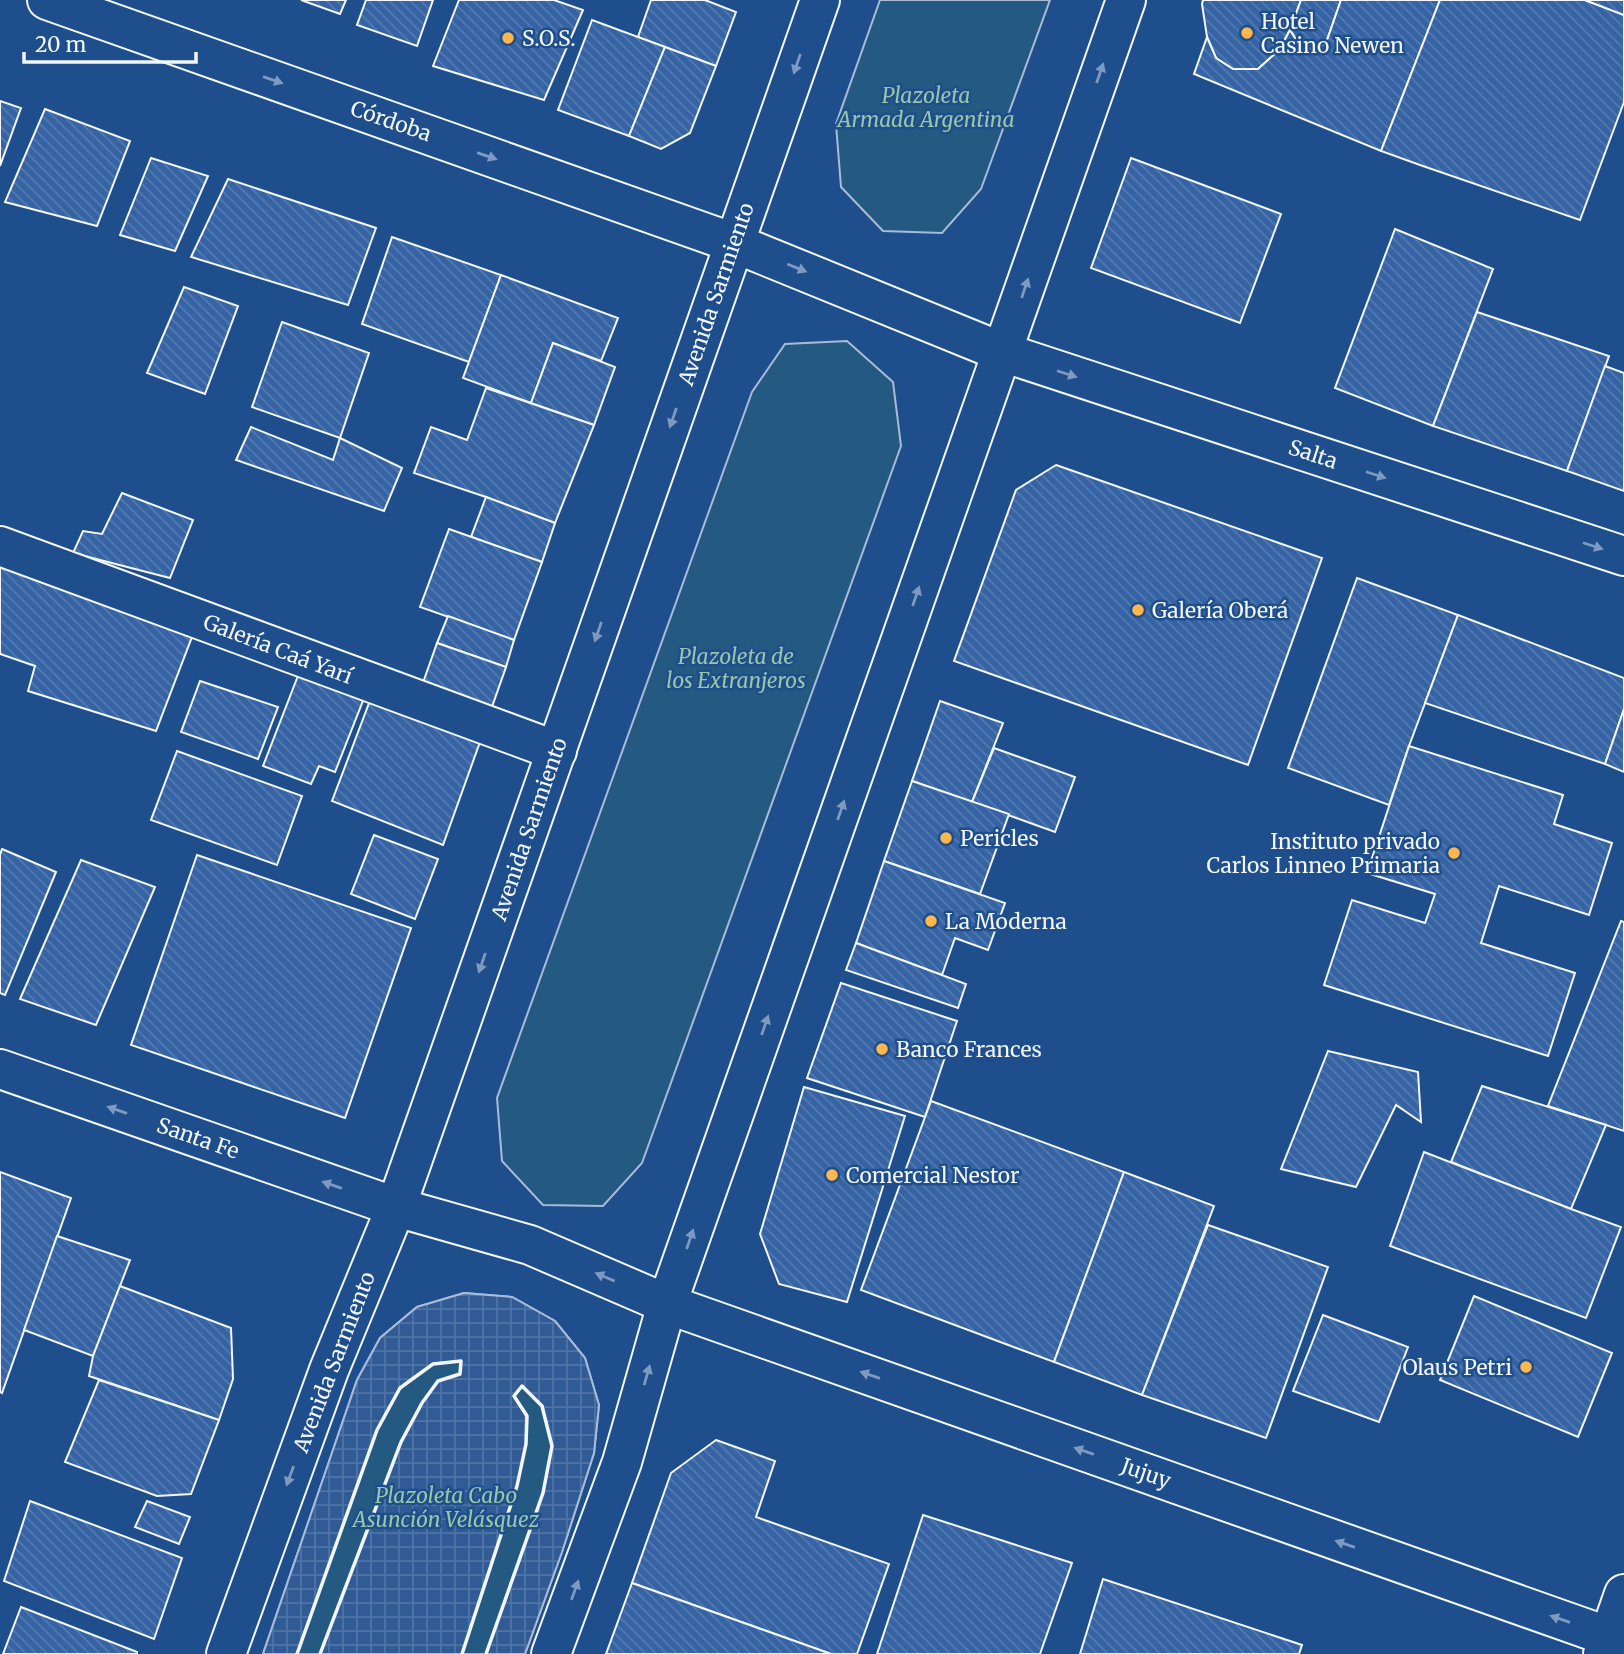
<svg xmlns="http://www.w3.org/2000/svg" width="1624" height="1654" viewBox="0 0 1624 1654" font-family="Merriweather,serif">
  <defs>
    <pattern id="plaza-grid" width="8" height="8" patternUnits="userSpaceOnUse" patternTransform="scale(1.75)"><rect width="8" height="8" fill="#305b95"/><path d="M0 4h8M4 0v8" fill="none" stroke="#4e73a5"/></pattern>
    <pattern id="building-back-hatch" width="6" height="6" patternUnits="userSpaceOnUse" patternTransform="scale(1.75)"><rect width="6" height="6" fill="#3563a3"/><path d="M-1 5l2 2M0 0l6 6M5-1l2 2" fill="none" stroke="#537ab1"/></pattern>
  </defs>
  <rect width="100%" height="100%" fill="#1f4e8c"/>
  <!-- park -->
  <g fill="#245a82" stroke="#a8bbd7" stroke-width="2">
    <path d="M 880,0 L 1050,0 L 981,189 L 942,233 L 883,231 L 841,187 L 836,124 Z"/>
    <path d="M 847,341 L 893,382 L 901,446 L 642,1163 L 603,1206 L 543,1205 L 502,1161 L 497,1098 L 752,392 L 785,344 Z"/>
    <path d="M 464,1293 L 512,1297 L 555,1321 L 585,1358 L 599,1405 L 594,1453 L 562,1552 L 525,1654 L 263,1654 L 357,1380 L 380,1338 L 417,1307 Z"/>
  </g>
  <!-- plaza -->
  <path fill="url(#plaza-grid)" stroke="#a8bbd7" stroke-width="2" d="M 464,1293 L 512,1297 L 555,1321 L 585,1358 L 599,1405 L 594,1453 L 562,1552 L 525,1654 L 486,1654 L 543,1493 L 552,1446 L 542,1406 L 522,1386 L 514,1396 L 527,1416 L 526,1444 L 517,1486 L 462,1654 L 320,1654 L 401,1442 L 422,1403 L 438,1381 L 460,1374 L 461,1361 L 433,1364 L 400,1388 L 377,1430 L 297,1654 L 263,1654 L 357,1380 L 380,1338 L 417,1307 Z"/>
  <!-- building -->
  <g fill="url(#building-back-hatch)" stroke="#f2f6ff" stroke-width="2">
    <path d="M 301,0 L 346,0 L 340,14 Z"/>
    <path d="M 366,0 L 433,0 L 417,46 L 357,25 Z"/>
    <path d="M 459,0 L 554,0 L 583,10 L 544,100 L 433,66 Z"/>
    <path d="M 651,0 L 705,0 L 736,12 L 716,66 L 638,37 Z"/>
    <path d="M 1203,0 L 1301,0 L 1290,30 L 1279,50 L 1258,69 L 1233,69 L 1216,58 L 1207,37 L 1202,4 Z"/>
    <path d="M 1301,0 L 1341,0 L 1326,43 L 1315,50 L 1300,46 L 1290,30 Z"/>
    <path d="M 1341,0 L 1440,0 L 1381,151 L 1194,74 L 1207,37 L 1216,58 L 1233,69 L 1258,69 L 1279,50 L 1290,30 L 1300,46 L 1315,50 L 1326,43 Z"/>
    <path d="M 1440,0 L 1585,0 L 1624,15 L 1624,102 L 1580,220 L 1420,165 L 1381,151 Z"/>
    <path d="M 1585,0 L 1624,0 L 1624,15 Z"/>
    <path d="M 592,20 L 665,47 L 629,136 L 558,110 Z"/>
    <path d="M 665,47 L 716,66 L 690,133 L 661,149 L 629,136 Z"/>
    <path d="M 0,101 L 21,108 L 0,166 Z"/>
    <path d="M 45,109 L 130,141 L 97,226 L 5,202 Z"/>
    <path d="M 151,158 L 208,176 L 175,251 L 120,235 Z"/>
    <path d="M 1131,158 L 1281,214 L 1240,323 L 1091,268 Z"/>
    <path d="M 228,179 L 376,228 L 348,305 L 191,257 Z"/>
    <path d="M 1395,229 L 1493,269 L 1433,426 L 1335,388 Z"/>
    <path d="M 392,237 L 501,275 L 469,362 L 362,324 Z"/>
    <path d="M 501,275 L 618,318 L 601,361 L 553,343 L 531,403 L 463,378 Z"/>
    <path d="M 184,287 L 238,306 L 205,394 L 147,373 Z"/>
    <path d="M 1477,312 L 1609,356 L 1567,471 L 1433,426 Z"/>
    <path d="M 282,322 L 369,353 L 340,438 L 252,407 Z"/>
    <path d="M 553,343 L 615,367 L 594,425 L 531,403 Z"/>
    <path d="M 1605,366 L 1624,373 L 1624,491 L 1567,471 Z"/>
    <path d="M 486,388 L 594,425 L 555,523 L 486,497 L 414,473 L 431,427 L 467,440 Z"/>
    <path d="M 251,427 L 333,460 L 340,438 L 402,468 L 384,511 L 236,460 Z"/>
    <path d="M 1056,465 L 1322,558 L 1248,765 L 954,661 L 1016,490 Z"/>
    <path d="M 122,493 L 193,520 L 170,578 L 73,553 L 83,531 L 102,534 Z"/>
    <path d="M 486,497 L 555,523 L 542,562 L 471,537 Z"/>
    <path d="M 449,529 L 542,562 L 514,640 L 420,607 Z"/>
    <path d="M 0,563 L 195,629 L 156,731 L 28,691 L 35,666 L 0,654 Z"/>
    <path d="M 1357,578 L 1458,615 L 1409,746 L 1389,805 L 1288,768 Z"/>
    <path d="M 1458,615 L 1624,678 L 1624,709 L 1605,764 L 1425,703 Z"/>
    <path d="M 448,616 L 514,640 L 506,667 L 437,643 Z"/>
    <path d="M 437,643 L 506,667 L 487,721 L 418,697 Z"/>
    <path d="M 301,668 L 366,693 L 335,772 L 319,766 L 311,784 L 263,766 Z"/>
    <path d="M 200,681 L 278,707 L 258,759 L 181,732 Z"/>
    <path d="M 374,690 L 485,728 L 443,845 L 332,801 Z"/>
    <path d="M 940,701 L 1003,723 L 972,802 L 912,781 Z"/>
    <path d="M 1624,709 L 1624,772 L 1605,764 Z"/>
    <path d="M 1409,746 L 1563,795 L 1554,824 L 1612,843 L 1589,915 L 1499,886 L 1481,943 L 1575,973 L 1548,1056 L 1324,985 L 1352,900 L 1425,923 L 1435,894 L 1367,873 Z"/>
    <path d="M 994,748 L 1075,777 L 1055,832 L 972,802 Z"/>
    <path d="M 177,751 L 302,796 L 277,865 L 151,820 Z"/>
    <path d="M 912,781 L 1009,814 L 980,894 L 884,861 Z"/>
    <path d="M 374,835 L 438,859 L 415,919 L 351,894 Z"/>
    <path d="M 2,849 L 56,872 L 5,995 L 0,993 L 0,855 Z"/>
    <path d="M 197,855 L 411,928 L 345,1118 L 131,1045 Z"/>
    <path d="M 81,860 L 155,887 L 96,1025 L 20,999 Z"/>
    <path d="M 884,861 L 1005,903 L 988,950 L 955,938 L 942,975 L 856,943 Z"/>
    <path d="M 1621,921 L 1624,922 L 1624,1131 L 1548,1106 Z"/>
    <path d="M 856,943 L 966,984 L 958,1008 L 846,970 Z"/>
    <path d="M 841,983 L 957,1021 L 925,1117 L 807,1078 Z"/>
    <path d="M 1328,1051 L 1418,1072 L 1421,1122 L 1396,1105 L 1356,1187 L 1281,1169 Z"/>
    <path d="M 1482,1086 L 1606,1125 L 1571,1209 L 1451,1162 Z"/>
    <path d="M 804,1087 L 905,1116 L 847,1302 L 779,1284 L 760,1234 Z"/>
    <path d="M 931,1101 L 1124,1172 L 1054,1362 L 861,1290 Z"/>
    <path d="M 1424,1152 L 1571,1209 L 1621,1227 L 1586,1318 L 1390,1246 Z"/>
    <path d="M 0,1172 L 71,1198 L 2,1393 L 0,1392 Z"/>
    <path d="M 1124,1172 L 1214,1206 L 1142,1395 L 1054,1362 Z"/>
    <path d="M 1208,1225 L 1328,1267 L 1266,1438 L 1142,1395 Z"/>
    <path d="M 57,1236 L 130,1260 L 93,1356 L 24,1330 Z"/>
    <path d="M 120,1286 L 231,1328 L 233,1379 L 219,1420 L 89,1376 L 93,1356 Z"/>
    <path d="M 1474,1296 L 1612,1353 L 1578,1437 L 1440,1380 Z"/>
    <path d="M 1323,1315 L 1408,1347 L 1379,1422 L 1293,1391 Z"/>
    <path d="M 99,1380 L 219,1420 L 191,1494 L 157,1496 L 65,1462 Z"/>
    <path d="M 716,1440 L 775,1461 L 756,1517 L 889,1564 L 857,1654 L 831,1654 L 632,1583 L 671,1473 Z"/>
    <path d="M 30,1501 L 182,1558 L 154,1639 L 4,1581 Z"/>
    <path d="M 147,1501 L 190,1517 L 179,1544 L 135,1527 Z"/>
    <path d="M 923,1515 L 1072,1563 L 1040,1654 L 877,1654 Z"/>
    <path d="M 1103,1579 L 1302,1645 L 1299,1654 L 1080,1654 Z"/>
    <path d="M 632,1583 L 831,1654 L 606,1654 Z"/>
    <path d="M 21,1607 L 137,1652 L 137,1654 L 3,1654 Z"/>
  </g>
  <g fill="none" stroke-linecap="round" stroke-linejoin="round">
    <defs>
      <g id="minor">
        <path d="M 47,0 L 734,243 L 1002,352 L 1624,556"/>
        <path d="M 0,546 L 557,751"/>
        <path d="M 0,1069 L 396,1207 L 530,1245 L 667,1304 L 1624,1642"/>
        <path d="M 1603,1654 L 1624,1594"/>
      </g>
      <g id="major">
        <path d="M 226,1654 L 329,1370 L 396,1207 L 820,0"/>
        <path d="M 551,1654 L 622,1462 L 667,1304 L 1126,0"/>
      </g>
    </defs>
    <!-- minor casing -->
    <use href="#minor" stroke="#f2f6ff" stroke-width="42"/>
    <!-- major casing -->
    <use href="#major" stroke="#f2f6ff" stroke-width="42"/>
    <!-- minor -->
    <use href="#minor" stroke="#1f4e8c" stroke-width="38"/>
    <!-- major -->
    <use href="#major" stroke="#1f4e8c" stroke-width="38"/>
    <!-- wall -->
    <g stroke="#f2f6ff" stroke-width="3.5">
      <path d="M 297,1654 L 377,1430 L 400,1388 L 433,1364 L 461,1361 L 460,1374 L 438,1381 L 422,1403 L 401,1442 L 320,1654"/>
      <path d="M 462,1654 L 517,1486 L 526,1444 L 527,1416 L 514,1396 L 522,1386 L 542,1406 L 552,1446 L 543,1493 L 486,1654"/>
    </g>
  </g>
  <!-- one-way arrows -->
  <defs><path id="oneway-solid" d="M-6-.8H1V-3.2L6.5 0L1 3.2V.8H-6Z" transform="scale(1.75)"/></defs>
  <g fill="#7e9ac0">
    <use href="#oneway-solid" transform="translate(797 64) rotate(109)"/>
    <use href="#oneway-solid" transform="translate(1100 73) rotate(-71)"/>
    <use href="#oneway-solid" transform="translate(273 80) rotate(19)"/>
    <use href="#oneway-solid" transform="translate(487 156) rotate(19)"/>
    <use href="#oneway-solid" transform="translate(797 268) rotate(22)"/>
    <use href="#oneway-solid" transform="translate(1025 288) rotate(-71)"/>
    <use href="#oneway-solid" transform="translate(1067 374) rotate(18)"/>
    <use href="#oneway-solid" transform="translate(673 418) rotate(109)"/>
    <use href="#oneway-solid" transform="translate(1376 475) rotate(18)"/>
    <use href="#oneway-solid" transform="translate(1593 546) rotate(18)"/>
    <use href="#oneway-solid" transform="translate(916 596) rotate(-71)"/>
    <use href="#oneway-solid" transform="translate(598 632) rotate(109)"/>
    <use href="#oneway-solid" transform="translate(841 810) rotate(-71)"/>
    <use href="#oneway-solid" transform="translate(482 963) rotate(109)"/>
    <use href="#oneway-solid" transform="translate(765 1025) rotate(-71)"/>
    <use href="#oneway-solid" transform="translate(117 1110) rotate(-161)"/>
    <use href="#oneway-solid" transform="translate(332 1185) rotate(-161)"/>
    <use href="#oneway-solid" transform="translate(690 1239) rotate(-71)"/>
    <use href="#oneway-solid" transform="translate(605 1277) rotate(-157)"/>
    <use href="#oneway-solid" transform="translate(647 1375) rotate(-74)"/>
    <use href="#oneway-solid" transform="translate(870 1375) rotate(-161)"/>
    <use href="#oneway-solid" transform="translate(1084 1451) rotate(-161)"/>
    <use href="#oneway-solid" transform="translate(290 1476) rotate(110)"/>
    <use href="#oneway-solid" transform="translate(1345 1544) rotate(-161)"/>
    <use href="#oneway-solid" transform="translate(575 1590) rotate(-70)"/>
    <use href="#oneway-solid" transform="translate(1560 1619) rotate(-161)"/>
  </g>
  <!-- markers -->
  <g fill="#ffb74d" stroke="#1f4e8c" stroke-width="2.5">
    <circle cx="1247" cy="33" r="7"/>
    <circle cx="508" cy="38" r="7"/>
    <circle cx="1138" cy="610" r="7"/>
    <circle cx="946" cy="838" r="7"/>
    <circle cx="1454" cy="853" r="7"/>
    <circle cx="931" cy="921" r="7"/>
    <circle cx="882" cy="1049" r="7"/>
    <circle cx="832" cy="1175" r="7"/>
    <circle cx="1526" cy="1367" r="7"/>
  </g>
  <g text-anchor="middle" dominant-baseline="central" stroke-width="5" stroke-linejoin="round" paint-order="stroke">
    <!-- poi labels -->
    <g font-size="21" fill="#f2f6ff" stroke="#1f4e8c" text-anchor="start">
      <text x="1261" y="21">Hotel<tspan x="1261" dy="24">Casino Newen</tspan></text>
      <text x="522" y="38">S.O.S.</text>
      <text x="1152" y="610">Galería Oberá</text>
      <text x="960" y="838">Pericles</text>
      <text x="1440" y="841" text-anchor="end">Instituto privado<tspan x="1440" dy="24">Carlos Linneo Primaria</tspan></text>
      <text x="945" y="921">La Moderna</text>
      <text x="896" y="1049">Banco Frances</text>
      <text x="846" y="1175">Comercial Nestor</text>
      <text x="1512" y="1367" text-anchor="end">Olaus Petri</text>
    </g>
    <!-- park labels -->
    <g font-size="21" font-style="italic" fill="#97c8a6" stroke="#1f4e8c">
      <text x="926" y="95">Plazoleta<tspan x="926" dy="24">Armada Argentina</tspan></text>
      <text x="736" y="656">Plazoleta de<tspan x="736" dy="24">los Extranjeros</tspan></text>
      <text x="446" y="1495">Plazoleta Cabo<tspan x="446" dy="24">Asunción Velásquez</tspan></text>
    </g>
    <!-- street labels -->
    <g font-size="21" fill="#f2f6ff" stroke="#1f4e8c">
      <text transform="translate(391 121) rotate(19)">Córdoba</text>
      <text transform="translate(716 294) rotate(-71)">Avenida Sarmiento</text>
      <text transform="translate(1313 454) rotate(18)">Salta</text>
      <text transform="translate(278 649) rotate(21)">Galería Caá Yarí</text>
      <text transform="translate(529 829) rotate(-71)">Avenida Sarmiento</text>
      <text transform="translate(198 1138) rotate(19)">Santa Fe</text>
      <text transform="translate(334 1362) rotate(-69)">Avenida Sarmiento</text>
      <text transform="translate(1146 1473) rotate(19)">Jujuy</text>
    </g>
  </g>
  <!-- scale -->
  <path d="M24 52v10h172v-10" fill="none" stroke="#f2f6ff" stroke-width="3.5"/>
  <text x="35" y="52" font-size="21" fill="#f2f6ff" stroke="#1f4e8c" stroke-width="5" paint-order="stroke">20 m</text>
</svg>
